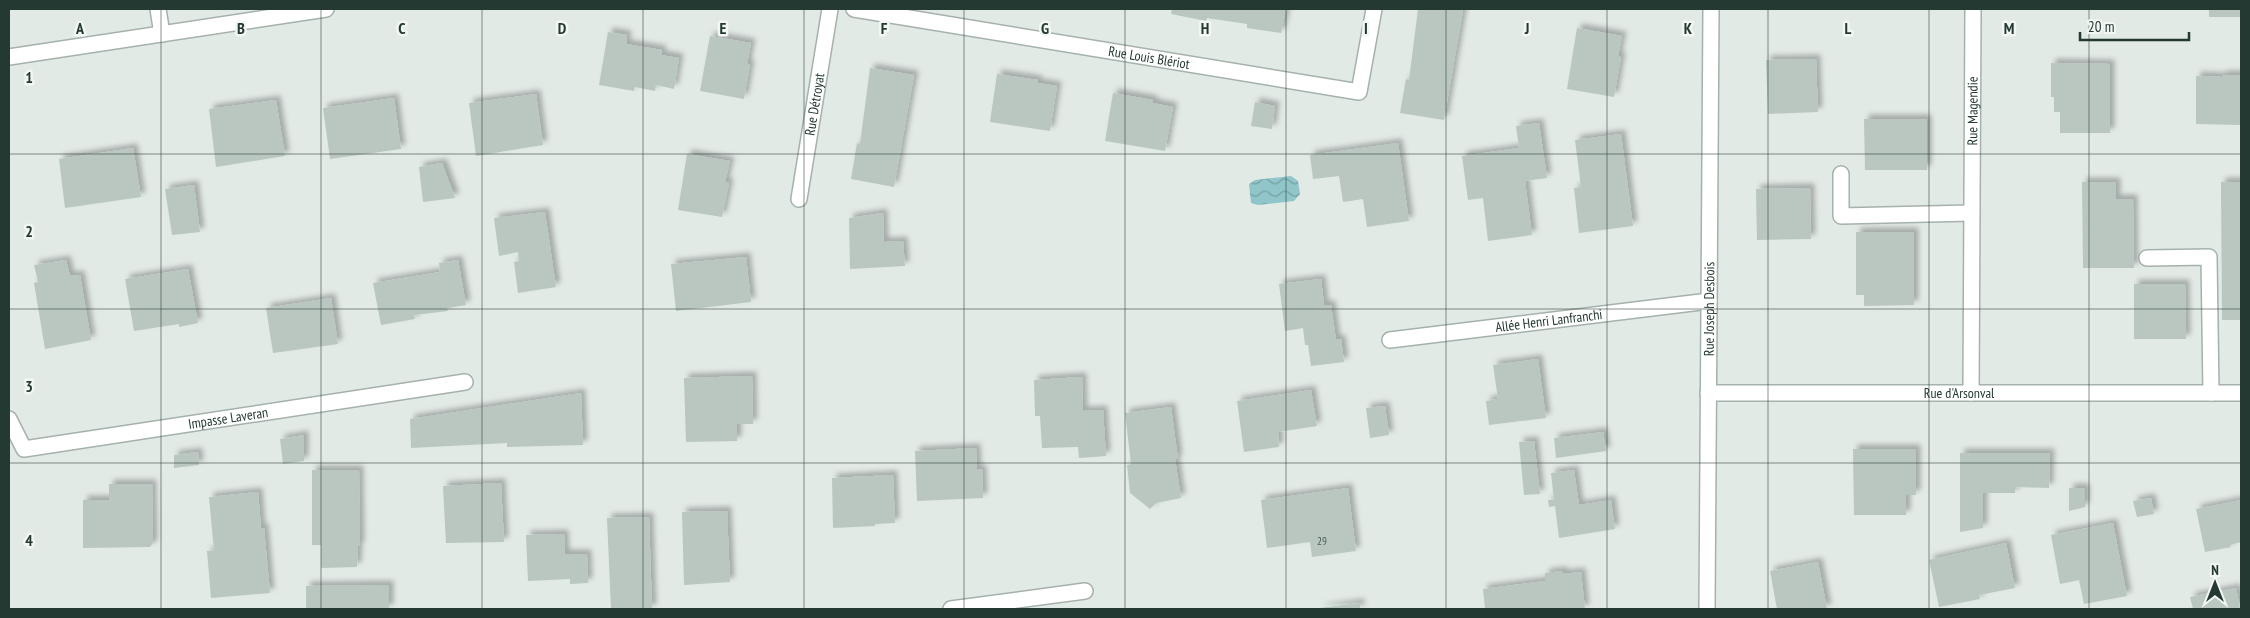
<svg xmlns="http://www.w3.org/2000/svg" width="2250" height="618" viewBox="0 0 2250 618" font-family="'PT Sans Narrow',sans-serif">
  <defs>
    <pattern id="water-waves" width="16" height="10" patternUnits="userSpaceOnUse" patternTransform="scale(1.25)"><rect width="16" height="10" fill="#90c5c9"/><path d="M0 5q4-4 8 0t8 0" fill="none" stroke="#75a1a4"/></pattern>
    <filter id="shadow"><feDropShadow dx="4.5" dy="-4.5" stdDeviation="2.5" flood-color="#0004"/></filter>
  </defs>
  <rect width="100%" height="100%" fill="#e2eae6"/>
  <!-- water -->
  <path fill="url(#water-waves)" d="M 1291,176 L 1298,181 L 1300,194 L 1294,201 L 1258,205 L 1251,203 L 1249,184 L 1255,180 Z"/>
  <!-- building -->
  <g fill="#bac7c1" filter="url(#shadow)">
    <path d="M 1172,9 L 1286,9 L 1281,33 L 1247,28 L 1247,24 L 1207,18 L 1206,21 L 1171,14 Z"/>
    <path d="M 1418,9 L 1463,10 L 1444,120 L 1400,113 L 1406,79 L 1409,80 Z"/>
    <rect x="2209" y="9" width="32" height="8"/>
    <path d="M 1577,28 L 1622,36 L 1618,56 L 1621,57 L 1614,97 L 1567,89 Z"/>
    <path d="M 608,32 L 627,35 L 626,44 L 662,50 L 661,55 L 679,58 L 674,89 L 656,85 L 655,91 L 635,87 L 634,91 L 599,85 Z"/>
    <path d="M 710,36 L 751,43 L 747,64 L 750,64 L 744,99 L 700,91 Z"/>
    <path d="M 1816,59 L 1818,112 L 1768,114 L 1766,60 Z"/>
    <path d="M 2051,63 L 2110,64 L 2110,133 L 2060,133 L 2060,112 L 2054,112 L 2054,97 L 2051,97 Z"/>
    <path d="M 870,68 L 914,75 L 894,187 L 851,179 L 857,143 L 860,144 Z"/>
    <path d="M 997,74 L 1038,80 L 1037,83 L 1057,86 L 1050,131 L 990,122 Z"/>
    <path d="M 2222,75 L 2241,75 L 2241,125 L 2196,124 L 2196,76 L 2222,77 Z"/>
    <path d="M 1113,93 L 1153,100 L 1153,103 L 1173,107 L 1165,151 L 1105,141 Z"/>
    <path d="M 536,94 L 543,145 L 476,156 L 469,103 Z"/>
    <path d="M 394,98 L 401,149 L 330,159 L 323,108 Z"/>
    <path d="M 276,100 L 285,156 L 216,167 L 209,109 Z"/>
    <path d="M 1255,102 L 1275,106 L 1272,129 L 1251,126 Z"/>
    <path d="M 1864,119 L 1927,119 L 1927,170 L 1865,170 Z"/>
    <path d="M 1539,123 L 1547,178 L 1525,181 L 1532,235 L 1488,241 L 1483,198 L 1468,200 L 1462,156 L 1519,148 L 1516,126 Z"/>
    <path d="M 1621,134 L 1633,226 L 1579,233 L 1574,188 L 1581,187 L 1575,140 Z"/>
    <path d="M 1398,143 L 1409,221 L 1367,227 L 1363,199 L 1343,202 L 1339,176 L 1313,179 L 1310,155 Z"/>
    <path d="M 133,148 L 141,197 L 65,208 L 59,159 Z"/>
    <path d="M 687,154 L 730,161 L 725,182 L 729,183 L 722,217 L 678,210 Z"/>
    <path d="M 442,163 L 455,198 L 423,202 L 419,167 Z"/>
    <path d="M 2082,182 L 2116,182 L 2116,199 L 2133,199 L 2134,268 L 2083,268 Z"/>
    <path d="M 2221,182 L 2241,182 L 2241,320 L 2222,320 Z"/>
    <path d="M 194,185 L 200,232 L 172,235 L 165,189 Z"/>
    <path d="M 1810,188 L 1811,239 L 1757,240 L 1756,189 Z"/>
    <path d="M 545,212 L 556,287 L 518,293 L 514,262 L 519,261 L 518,252 L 499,256 L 494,218 Z"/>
    <path d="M 883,213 L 884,242 L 903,241 L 905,266 L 850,269 L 849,218 Z"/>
    <path d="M 1856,232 L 1914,232 L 1914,305 L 1864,306 L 1864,295 L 1856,295 Z"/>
    <path d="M 746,257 L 751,302 L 676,311 L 671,264 Z"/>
    <path d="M 66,260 L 70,276 L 80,275 L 91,340 L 45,349 L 34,283 L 38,282 L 34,265 Z"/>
    <path d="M 458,260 L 466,305 L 447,308 L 448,311 L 414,315 L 415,319 L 381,325 L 373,283 L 440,272 L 439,263 Z"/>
    <path d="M 188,269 L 198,323 L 179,327 L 179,324 L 134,331 L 125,279 Z"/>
    <path d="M 1321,279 L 1324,305 L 1331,305 L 1336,340 L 1341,339 L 1344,362 L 1311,366 L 1308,345 L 1305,345 L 1303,328 L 1285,331 L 1279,284 Z"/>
    <path d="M 2134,284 L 2185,284 L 2186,339 L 2134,339 Z"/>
    <path d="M 331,298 L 338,344 L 273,353 L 266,308 Z"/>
    <path d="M 1538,359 L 1546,418 L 1489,425 L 1486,401 L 1498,399 L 1493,365 Z"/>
    <path d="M 752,376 L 753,424 L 737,424 L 737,441 L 686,442 L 684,378 Z"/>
    <path d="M 1082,377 L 1083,411 L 1103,410 L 1106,456 L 1079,458 L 1078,447 L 1042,448 L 1040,416 L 1035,416 L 1034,380 Z"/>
    <path d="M 1311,390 L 1317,426 L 1278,432 L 1279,447 L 1244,452 L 1237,401 Z"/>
    <path d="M 581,393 L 583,445 L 507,447 L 507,443 L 411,448 L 410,419 Z"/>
    <path d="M 1385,406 L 1389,435 L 1370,438 L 1366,408 Z"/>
    <path d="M 1171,407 L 1178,459 L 1175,459 L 1181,498 L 1156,503 L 1150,509 L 1130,493 L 1127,465 L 1131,464 L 1125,413 Z"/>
    <path d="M 1603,432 L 1606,451 L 1556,458 L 1554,438 Z"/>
    <path d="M 304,435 L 304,461 L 283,464 L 280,439 Z"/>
    <path d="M 1534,441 L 1540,494 L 1524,495 L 1519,442 Z"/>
    <path d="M 976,448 L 977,470 L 982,469 L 983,498 L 917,501 L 915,451 Z"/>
    <path d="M 1853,449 L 1916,449 L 1916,495 L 1906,495 L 1906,515 L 1854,515 Z"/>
    <path d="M 198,452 L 199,465 L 174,468 L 174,455 Z"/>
    <path d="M 1960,453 L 2050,453 L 2049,488 L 2015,487 L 2015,493 L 1983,493 L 1983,528 L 1960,532 Z"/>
    <path d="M 312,470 L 359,470 L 360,546 L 358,546 L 357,567 L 321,568 L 321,545 L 312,545 Z"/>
    <path d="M 1574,470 L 1579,505 L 1611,500 L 1615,529 L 1559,538 L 1555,506 L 1549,507 L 1548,500 L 1554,500 L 1551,473 Z"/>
    <path d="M 893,475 L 895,523 L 875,524 L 875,526 L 833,528 L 832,478 Z"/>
    <path d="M 501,483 L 504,542 L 446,543 L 443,486 Z"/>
    <path d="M 109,484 L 152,484 L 153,543 L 150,547 L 83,548 L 83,500 L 109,500 Z"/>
    <path d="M 1348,488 L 1356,551 L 1312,557 L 1310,542 L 1267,548 L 1261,500 Z"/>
    <path d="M 2069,488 L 2085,488 L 2085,507 L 2069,511 Z"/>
    <path d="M 258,492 L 261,528 L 264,528 L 270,593 L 211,598 L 207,551 L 214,551 L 209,497 Z"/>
    <path d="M 2151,498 L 2154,514 L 2137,517 L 2133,501 Z"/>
    <path d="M 2241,500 L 2241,542 L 2230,545 L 2231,547 L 2205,552 L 2196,509 Z"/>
    <path d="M 727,511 L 730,582 L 684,585 L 682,512 Z"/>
    <path d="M 649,517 L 652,609 L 611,609 L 607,518 Z"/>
    <path d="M 2113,523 L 2127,596 L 2084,604 L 2079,580 L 2060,584 L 2051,535 Z"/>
    <path d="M 564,534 L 565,554 L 587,554 L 588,583 L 570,584 L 570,579 L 528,581 L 526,535 Z"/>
    <path d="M 2006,543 L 2015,588 L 1979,595 L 1980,599 L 1939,607 L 1929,560 Z"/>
    <path d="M 1818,562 L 1827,609 L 1777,609 L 1770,571 Z"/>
    <path d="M 1563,571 L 1563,574 L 1581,572 L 1585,609 L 1485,609 L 1483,589 L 1545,581 L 1545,573 Z"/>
    <path d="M 389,585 L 389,609 L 306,609 L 306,586 Z"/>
    <path d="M 2236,588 L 2240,609 L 2193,609 L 2190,597 Z"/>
    <path d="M 1360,603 L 1360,609 L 1320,609 L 1320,608 Z"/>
  </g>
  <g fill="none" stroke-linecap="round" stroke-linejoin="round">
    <defs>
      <g id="street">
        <path d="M 158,9 L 162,34"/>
        <path id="s1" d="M 854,9 L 1359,92 L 1374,9"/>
        <path d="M 9,57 L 326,9"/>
        <path d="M 1841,174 L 1841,216 L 1971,213"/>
        <path id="s2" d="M 799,199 L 830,9"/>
        <path d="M 2147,258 L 2209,257 L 2211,393"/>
        <path id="s3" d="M 1390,340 L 1709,301"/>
        <path id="s4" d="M 1708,393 L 2241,393"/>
        <path id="s5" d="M 1971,393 L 1973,9"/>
        <path id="s6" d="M 9,419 L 24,449 L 465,382"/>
        <path d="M 951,609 L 1085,591"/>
        <path id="s7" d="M 1707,609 L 1711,9"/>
      </g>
    </defs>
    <!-- street casing -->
    <use href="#street" stroke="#a5b1ac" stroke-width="18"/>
    <!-- street -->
    <use href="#street" stroke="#fff" stroke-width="15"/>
  </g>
  <!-- grid -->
  <path fill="none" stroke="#243932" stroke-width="1" stroke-opacity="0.55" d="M 161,9 L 161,609M 321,9 L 321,609M 482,9 L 482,609M 643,9 L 643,609M 804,9 L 804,609M 964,9 L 964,609M 1125,9 L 1125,609M 1286,9 L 1286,609M 1446,9 L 1446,609M 1607,9 L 1607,609M 1768,9 L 1768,609M 1929,9 L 1929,609M 2089,9 L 2089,609M 9,154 L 2241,154M 9,309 L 2241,309M 9,463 L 2241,463"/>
  <g text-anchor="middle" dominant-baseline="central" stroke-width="5" stroke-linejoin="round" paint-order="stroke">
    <!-- number labels -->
    <g font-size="11" fill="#4a5c56">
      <text x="1322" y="541">29</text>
    </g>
    <!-- street labels -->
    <g font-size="14" fill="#243932" stroke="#f2f7f4">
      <text stroke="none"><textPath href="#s1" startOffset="299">Rue Louis Blériot</textPath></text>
      <text stroke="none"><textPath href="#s2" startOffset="96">Rue Détroyat</textPath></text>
      <text stroke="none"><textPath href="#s5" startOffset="282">Rue Magendie</textPath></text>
      <text stroke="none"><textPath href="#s7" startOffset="300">Rue Joseph Desbois</textPath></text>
      <text stroke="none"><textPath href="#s3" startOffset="160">Allée Henri Lanfranchi</textPath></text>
      <text stroke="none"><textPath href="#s4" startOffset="251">Rue d'Arsonval</textPath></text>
      <text stroke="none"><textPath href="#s6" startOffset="240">Impasse Laveran</textPath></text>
    </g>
  </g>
  <g font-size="16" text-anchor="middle" font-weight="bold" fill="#243932" stroke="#f2f7f4" stroke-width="5" stroke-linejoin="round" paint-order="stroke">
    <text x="80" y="34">A</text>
    <text x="241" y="34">B</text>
    <text x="402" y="34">C</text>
    <text x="562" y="34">D</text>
    <text x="723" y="34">E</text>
    <text x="884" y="34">F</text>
    <text x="1045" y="34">G</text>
    <text x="1205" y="34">H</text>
    <text x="1366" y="34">I</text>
    <text x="1527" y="34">J</text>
    <text x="1688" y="34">K</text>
    <text x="1848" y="34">L</text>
    <text x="2009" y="34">M</text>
    <text x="29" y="83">1</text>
    <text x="29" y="237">2</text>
    <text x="29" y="392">3</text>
    <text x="29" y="546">4</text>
  </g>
  <!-- border -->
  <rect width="2250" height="618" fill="none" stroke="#243932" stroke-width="20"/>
  <!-- north arrow -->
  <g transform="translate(2215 583)" stroke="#f2f7f4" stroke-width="4" paint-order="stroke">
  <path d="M0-4L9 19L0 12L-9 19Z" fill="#243932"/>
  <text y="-8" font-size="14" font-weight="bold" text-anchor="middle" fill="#243932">N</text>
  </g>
  <!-- scale -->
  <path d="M2080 32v8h109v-8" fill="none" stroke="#243932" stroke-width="2.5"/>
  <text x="2088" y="32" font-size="15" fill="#243932" stroke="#f2f7f4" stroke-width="4" paint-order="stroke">20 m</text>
</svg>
